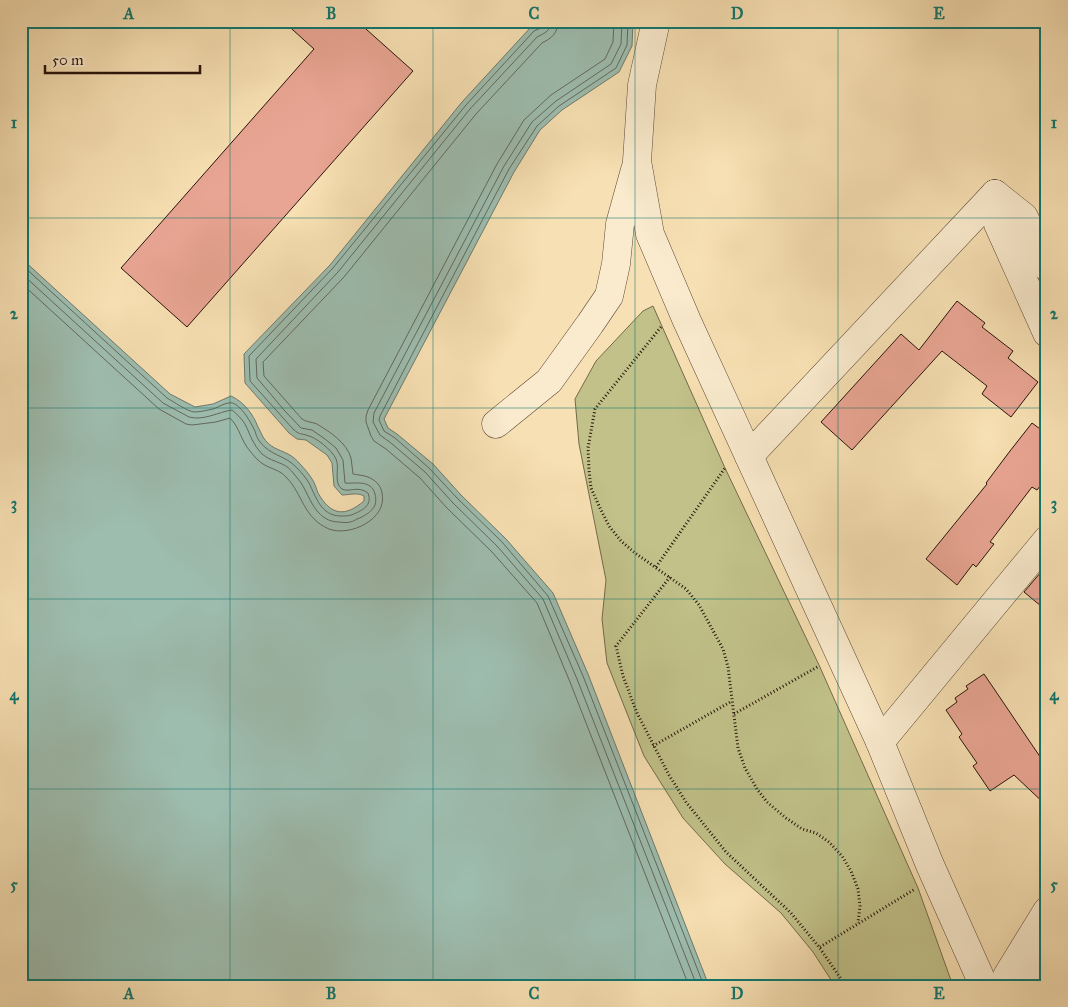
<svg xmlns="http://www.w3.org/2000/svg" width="1068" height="1007" viewBox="0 0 1068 1007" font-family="'IM FELL Great Primer',serif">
  <rect width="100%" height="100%" fill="#f7e0b3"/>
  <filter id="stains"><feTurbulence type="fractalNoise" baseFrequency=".004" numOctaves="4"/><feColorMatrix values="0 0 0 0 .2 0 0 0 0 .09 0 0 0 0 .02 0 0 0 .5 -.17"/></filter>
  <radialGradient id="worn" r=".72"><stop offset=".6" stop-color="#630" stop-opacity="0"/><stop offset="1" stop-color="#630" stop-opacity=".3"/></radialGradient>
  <!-- green -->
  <path fill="#c1c189" stroke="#746a4a" d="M 653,306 L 725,468 L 819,665 L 918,888 L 953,986 L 835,986 L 813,952 L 781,913 L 725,864 L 683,818 L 644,756 L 607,663 L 602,619 L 606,580 L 579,444 L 575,399 L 596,361 L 643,311 Z"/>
  <!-- water -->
  <path fill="#9dbdaf" stroke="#6e796d" d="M 545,21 L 633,21 L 632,46 L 619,72 L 562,110 L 540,130 L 514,172 L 384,419 L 388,428 L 397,434 L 433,464 L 461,495 L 506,539 L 553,593 L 588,674 L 709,986 L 21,986 L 21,258 L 170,394 L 195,407 L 213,404 L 231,396 C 244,402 253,414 258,427 C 260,430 261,434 263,437 C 270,448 278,449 288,454 C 292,456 297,460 300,464 C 304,468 309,474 312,479 C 315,483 316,488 318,493 C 331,516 345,517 364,501 L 364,496 C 357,492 349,495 342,495 L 334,486 L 332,463 L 327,455 L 306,440 L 297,439 L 289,433 L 245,383 L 244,354 L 330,265 L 462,102 L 531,27 Z"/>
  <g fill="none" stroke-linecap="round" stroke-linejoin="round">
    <!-- shore -->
    <g stroke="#62685d" stroke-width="1">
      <path d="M 614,21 L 613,42 L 605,59 L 551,95 L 524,120 L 497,164 L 368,410 L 366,416 L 366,422 L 371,436 L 374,441 L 386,449 L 420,478 L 447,508 L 492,552 L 537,603 L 570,682 L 689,986"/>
      <path d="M 622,21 L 621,44 L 611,64 L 556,101 L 532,122 L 504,166 L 374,413 L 373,422 L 380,435 L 391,443 L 425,472 L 453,503 L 497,546 L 543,599 L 577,679 L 697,986"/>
      <path d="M 628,21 L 627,45 L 616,68 L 559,106 L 537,126 L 509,169 L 380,416 L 379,420 L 384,431 L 395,438 L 429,468 L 457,498 L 502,542 L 548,596 L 583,676 L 704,986"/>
      <path d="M 21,264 L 167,398 C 174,402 187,411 194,412 C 200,412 208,410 213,409 C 219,407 229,400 235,404 C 244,410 250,421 255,431 C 256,435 257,438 260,442 C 271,456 285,455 297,468 C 301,472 306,478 309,483 C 316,497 321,516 341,516 C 347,516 350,516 356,513 C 365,509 372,504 368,493 C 357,485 350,493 342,489 C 333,483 340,467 336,459 C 332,450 316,437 306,435 C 299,433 300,435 293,429 L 250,381 L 249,356 L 333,268 L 466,105 L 534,31 L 543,27 L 544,21"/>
      <path d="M 21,273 L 163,403 L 189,417 C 204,421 218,412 232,410 C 237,414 241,418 245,424 C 251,436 252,443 262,454 C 268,459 275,461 282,464 C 287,466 291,470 294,474 C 297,478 301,482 303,486 C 311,501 318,522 339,522 C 346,523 351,523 357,519 C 363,517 372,512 375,505 C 376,502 376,497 375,494 C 371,479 355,484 345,483 L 343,460 L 336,448 L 325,439 L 312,430 L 301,428 L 284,410 L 257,378 L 256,359 L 338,272 L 470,109 L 537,37 C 545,33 551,31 551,21"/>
      <path d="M 21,283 L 159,409 L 186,424 L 192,425 L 216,422 L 230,418 C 240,428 241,441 250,451 C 254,456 258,461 263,464 C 271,469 280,470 286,477 C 303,494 303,518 329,529 C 350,537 388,519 382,493 C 381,485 375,480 368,477 C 363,475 357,475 353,474 C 352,469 352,463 351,458 C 347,443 330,432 317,424 C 312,422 306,422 302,419 L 264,376 L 263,362 L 344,277 L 476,114 L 542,43 C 552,38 558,33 558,21"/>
    </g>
  </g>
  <!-- building -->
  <g fill="#e9a593" stroke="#28130b">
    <path d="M 283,21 L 357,21 L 413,71 L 187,327 L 121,268 L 314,49 Z"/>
    <path d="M 957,301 L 985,323 L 982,327 L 1013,351 L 1008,358 L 1038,382 L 1011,417 L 982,394 L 987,386 L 942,351 L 852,450 L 821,422 L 901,334 L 919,350 Z"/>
    <path d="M 1032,423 L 1047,434 L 1047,477 L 1037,490 L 1032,487 L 990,542 L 994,544 L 976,567 L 973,564 L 957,585 L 926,559 L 987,484 L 986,483 L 1010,451 Z"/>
    <path d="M 1047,565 L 1047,611 L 1024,592 Z"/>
    <path d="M 984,674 L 1047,767 L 1047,806 L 1014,775 L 990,791 L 973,766 L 977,763 L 959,737 L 962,734 L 946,710 L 957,702 L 955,698 L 968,689 L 966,686 Z"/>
  </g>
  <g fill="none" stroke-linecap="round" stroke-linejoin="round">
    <defs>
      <g id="minor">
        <path d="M 656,21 L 642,85 L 637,161 L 650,234 L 687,321 L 880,742 L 930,865 L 984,986"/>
        <path d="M 995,194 L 998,224 L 1047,333"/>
        <path d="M 995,194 L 1024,217 L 1047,267"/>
        <path d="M 496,424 L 549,381 L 590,324 L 609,296 L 616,264 L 620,224 L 635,170"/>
        <path d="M 749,456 L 995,194"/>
        <path d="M 880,742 L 1047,540"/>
        <path d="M 1006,986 L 1007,976 L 1047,911"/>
        <path d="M 1028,986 L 1047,955"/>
      </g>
    </defs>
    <!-- minor casing -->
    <use href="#minor" stroke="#5c4635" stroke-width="29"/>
    <!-- path -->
    <g stroke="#28130b" stroke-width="3" stroke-dasharray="1 2.5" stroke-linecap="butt">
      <path d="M 661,327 L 595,409 L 588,448 L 589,470 L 591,488 L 600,508 L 609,526 L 621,541 L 635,553 L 686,589 L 699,605 L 723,649 L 728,667 L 738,748 L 745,768 L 757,789 L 767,802 L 786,818 L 802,829 L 816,833 L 829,842 L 842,856 L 851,871 L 858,889 L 860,906 L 858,923"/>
      <path d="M 656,567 L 725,468"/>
      <path d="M 670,577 L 616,646 L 623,676 L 637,713 L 669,775 L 686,802 L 726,852 L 791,913 L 819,947 L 846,986"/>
      <path d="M 734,714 L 819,666"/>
      <path d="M 653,746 L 732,701"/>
      <path d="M 820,947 L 915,889"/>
    </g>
    <!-- minor -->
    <use href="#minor" stroke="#faebce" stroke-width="28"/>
  </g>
  <!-- grid -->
  <path fill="none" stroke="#0f766e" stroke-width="1" stroke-opacity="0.55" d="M 230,21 L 230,986M 433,21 L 433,986M 635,21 L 635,986M 838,21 L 838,986M 21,218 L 1047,218M 21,408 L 1047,408M 21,599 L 1047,599M 21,789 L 1047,789"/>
  <!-- margin -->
  <rect width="1068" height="1007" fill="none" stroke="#f7e0b3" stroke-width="55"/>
  <!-- scale -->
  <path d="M45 65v8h155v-8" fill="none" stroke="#28130b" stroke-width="2.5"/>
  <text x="52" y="65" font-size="15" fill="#28130b" stroke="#faebce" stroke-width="4" paint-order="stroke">50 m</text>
  <rect x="28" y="28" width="1012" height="952" fill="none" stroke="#0f766e" stroke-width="2"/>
  <g font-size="16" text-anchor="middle" font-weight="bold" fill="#0f766e">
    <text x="129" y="19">A</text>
    <text x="331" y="19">B</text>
    <text x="534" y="19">C</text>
    <text x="737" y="19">D</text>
    <text x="939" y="19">E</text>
    <text x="14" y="128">1</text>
    <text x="1054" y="128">1</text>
    <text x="14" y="319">2</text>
    <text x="1054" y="319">2</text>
    <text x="14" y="509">3</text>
    <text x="1054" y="509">3</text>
    <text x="14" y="700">4</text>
    <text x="1054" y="700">4</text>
    <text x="14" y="890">5</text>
    <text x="1054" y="890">5</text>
    <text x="129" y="999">A</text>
    <text x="331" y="999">B</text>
    <text x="534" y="999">C</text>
    <text x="737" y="999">D</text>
    <text x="939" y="999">E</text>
  </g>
  <rect width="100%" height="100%" filter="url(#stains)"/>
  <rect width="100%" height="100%" fill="url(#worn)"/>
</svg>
